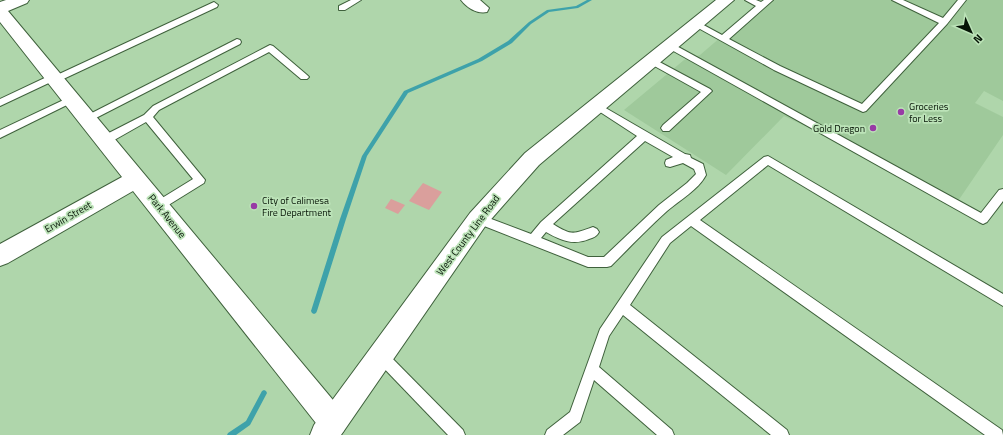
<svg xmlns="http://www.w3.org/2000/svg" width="1003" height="435" viewBox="0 0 1003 435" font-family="'Titillium Web',sans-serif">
  <rect width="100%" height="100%" fill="#afd6ab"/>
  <!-- built -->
  <path fill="#9fc99b" d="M 764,0 L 1003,0 L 1003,101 L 984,91 L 975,103 L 1003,117 L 1003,135 L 958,201 L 925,183 L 784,116 L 726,175 L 624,110 L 684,60 L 700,55 Z"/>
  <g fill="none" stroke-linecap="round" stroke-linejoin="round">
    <!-- stream -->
    <g fill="#3ea2aa" fill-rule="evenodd">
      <path d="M 587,0 L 592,0 L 578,8 L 549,12 L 531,24 L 512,43 L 482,61 L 408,93 L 367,156 L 346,219 L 317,311 L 316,313 L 314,314 L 312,313 L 311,311 L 340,219 L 362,156 L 404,91 L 478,59 L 508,41 L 529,22 L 547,10 L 576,6 Z"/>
      <path d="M 264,390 L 266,391 L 267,393 L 250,425 L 236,435 L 227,435 L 228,433 L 246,421 L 262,391 Z"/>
    </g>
  </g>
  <!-- building -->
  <g fill="#da9f9c">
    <path d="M 423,183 L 442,192 L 429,210 L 409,201 Z"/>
    <path d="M 391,199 L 405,205 L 398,214 L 385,208 Z"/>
  </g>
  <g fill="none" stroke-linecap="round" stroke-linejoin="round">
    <defs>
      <g id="lane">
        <path d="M 351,0 L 361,0 L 345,10 L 339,10 L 339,6 Z"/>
        <path d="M 745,0 L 756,0 L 761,2 L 764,0 L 773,0 L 729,39 L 780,66 L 862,104 L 939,23 L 892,0 L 903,0 L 943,18 L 958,0 L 966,0 L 947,24 L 866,111 L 863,112 L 774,70 L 691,24 L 695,21 L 698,22 L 722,35 L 756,6 Z"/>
        <path d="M 214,2 L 218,5 L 217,7 L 59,81 L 53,81 L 0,106 L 0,99 L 51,75 L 57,75 Z"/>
        <path d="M 237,39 L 240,40 L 241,42 L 240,44 L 90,121 L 84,121 L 82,119 L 84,117 Z"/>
        <path d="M 671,43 L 981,213 L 999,190 L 1003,189 L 1003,201 L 987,222 L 983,224 L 979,222 L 668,48 L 667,46 L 668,44 Z"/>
        <path d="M 270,45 L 273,46 L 307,75 L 309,77 L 307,79 L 301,79 L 269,52 L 159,110 L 153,117 L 205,180 L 204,183 L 162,209 L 158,210 L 154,209 L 153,206 L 154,203 L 193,179 L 146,122 L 109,143 L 101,143 L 100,140 L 101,137 L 144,115 L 153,106 Z"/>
        <path d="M 652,58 L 710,89 L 712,91 L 669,131 L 663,131 L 661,128 L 663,125 L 701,92 L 649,63 L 648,61 L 649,59 Z"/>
        <path d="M 72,96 L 77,99 L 75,101 L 0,138 L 0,130 Z"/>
        <path d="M 597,103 L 685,154 L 690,155 L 691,158 L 703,164 L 706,175 C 698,190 680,200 667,211 C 648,228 630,247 611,266 L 607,267 L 588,267 L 474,222 L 472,219 L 474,216 L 478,214 L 531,234 L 541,222 L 637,136 L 594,108 L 592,106 ZM 645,141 L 673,157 L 666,160 L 665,163 L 666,166 L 670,167 L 683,163 L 694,169 L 696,174 L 687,183 L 659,205 L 604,257 L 588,257 L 541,238 L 546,232 C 560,240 573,246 589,239 C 593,238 597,236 599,232 L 597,229 L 593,227 C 573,234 572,236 553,224 Z"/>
        <path d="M 768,156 L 1003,294 L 1003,306 L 768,165 L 700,220 L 1002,430 L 1003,435 L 985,435 L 691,226 L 670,243 L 630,305 L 787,430 L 789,435 L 771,435 L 623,315 L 609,336 L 599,367 L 672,430 L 674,435 L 657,435 L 594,380 L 580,422 L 563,435 L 545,435 L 547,430 L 570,412 L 600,329 L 662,237 L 764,157 Z"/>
        <path d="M 380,349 L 385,351 L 463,430 L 465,435 L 448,435 L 375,359 L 374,355 L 375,351 Z"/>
      </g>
      <g id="street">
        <path d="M 6,0 L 29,0 L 27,3 L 8,11 L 343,412 L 347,422 L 343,432 L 335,435 L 323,432 L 133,191 L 8,263 L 0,266 L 0,244 L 122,177 L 0,22 L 0,2 Z"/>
        <path d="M 461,0 L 480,0 L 489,8 L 487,12 C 477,14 467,8 461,0 Z"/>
      </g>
      <path id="secondary" d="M 716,0 L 734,0 L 539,165 L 486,225 L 341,435 L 310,435 L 314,425 L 470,213 L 525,153 Z"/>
    </defs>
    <!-- lane casing -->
    <use href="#lane" stroke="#3f613c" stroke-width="2"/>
    <!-- street casing -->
    <use href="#street" stroke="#3f613c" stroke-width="2"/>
    <!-- secondary casing -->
    <use href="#secondary" stroke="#3f613c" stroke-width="2"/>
    <!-- lane -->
    <use href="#lane" fill="#fff" fill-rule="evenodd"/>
    <!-- street -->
    <use href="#street" fill="#fff" fill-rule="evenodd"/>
    <!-- secondary -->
    <use href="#secondary" fill="#fff" fill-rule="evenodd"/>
  </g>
  <!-- markers -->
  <g fill="#983ba5" stroke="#bce3b8" stroke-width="1.5">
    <circle cx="901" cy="112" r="4"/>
    <circle cx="873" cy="128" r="4"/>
    <circle cx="254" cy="206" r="4"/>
  </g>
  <g text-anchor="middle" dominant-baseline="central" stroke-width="3.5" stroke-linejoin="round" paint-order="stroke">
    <!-- poi labels -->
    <g font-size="10" fill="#061406" stroke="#bce3b8" text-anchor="start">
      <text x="909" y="106">Groceries<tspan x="909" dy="12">for Less</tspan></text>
      <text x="865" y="128" text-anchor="end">Gold Dragon</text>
      <text x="262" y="200">City of Calimesa<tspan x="262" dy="12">Fire Department</tspan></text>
    </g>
    <!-- street labels -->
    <g font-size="10" fill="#061406" stroke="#bce3b8">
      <text transform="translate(167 216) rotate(51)">Park Avenue</text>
      <text transform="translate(68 217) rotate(-30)">Erwin Street</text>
      <text transform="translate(468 235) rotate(-53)">West County Line Road</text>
    </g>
  </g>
  <!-- north arrow -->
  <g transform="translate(971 32) rotate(135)" stroke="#bce3b8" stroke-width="3" paint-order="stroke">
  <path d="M0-3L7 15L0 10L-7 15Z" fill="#061406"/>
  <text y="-6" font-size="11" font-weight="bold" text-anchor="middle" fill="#061406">N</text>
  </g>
</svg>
